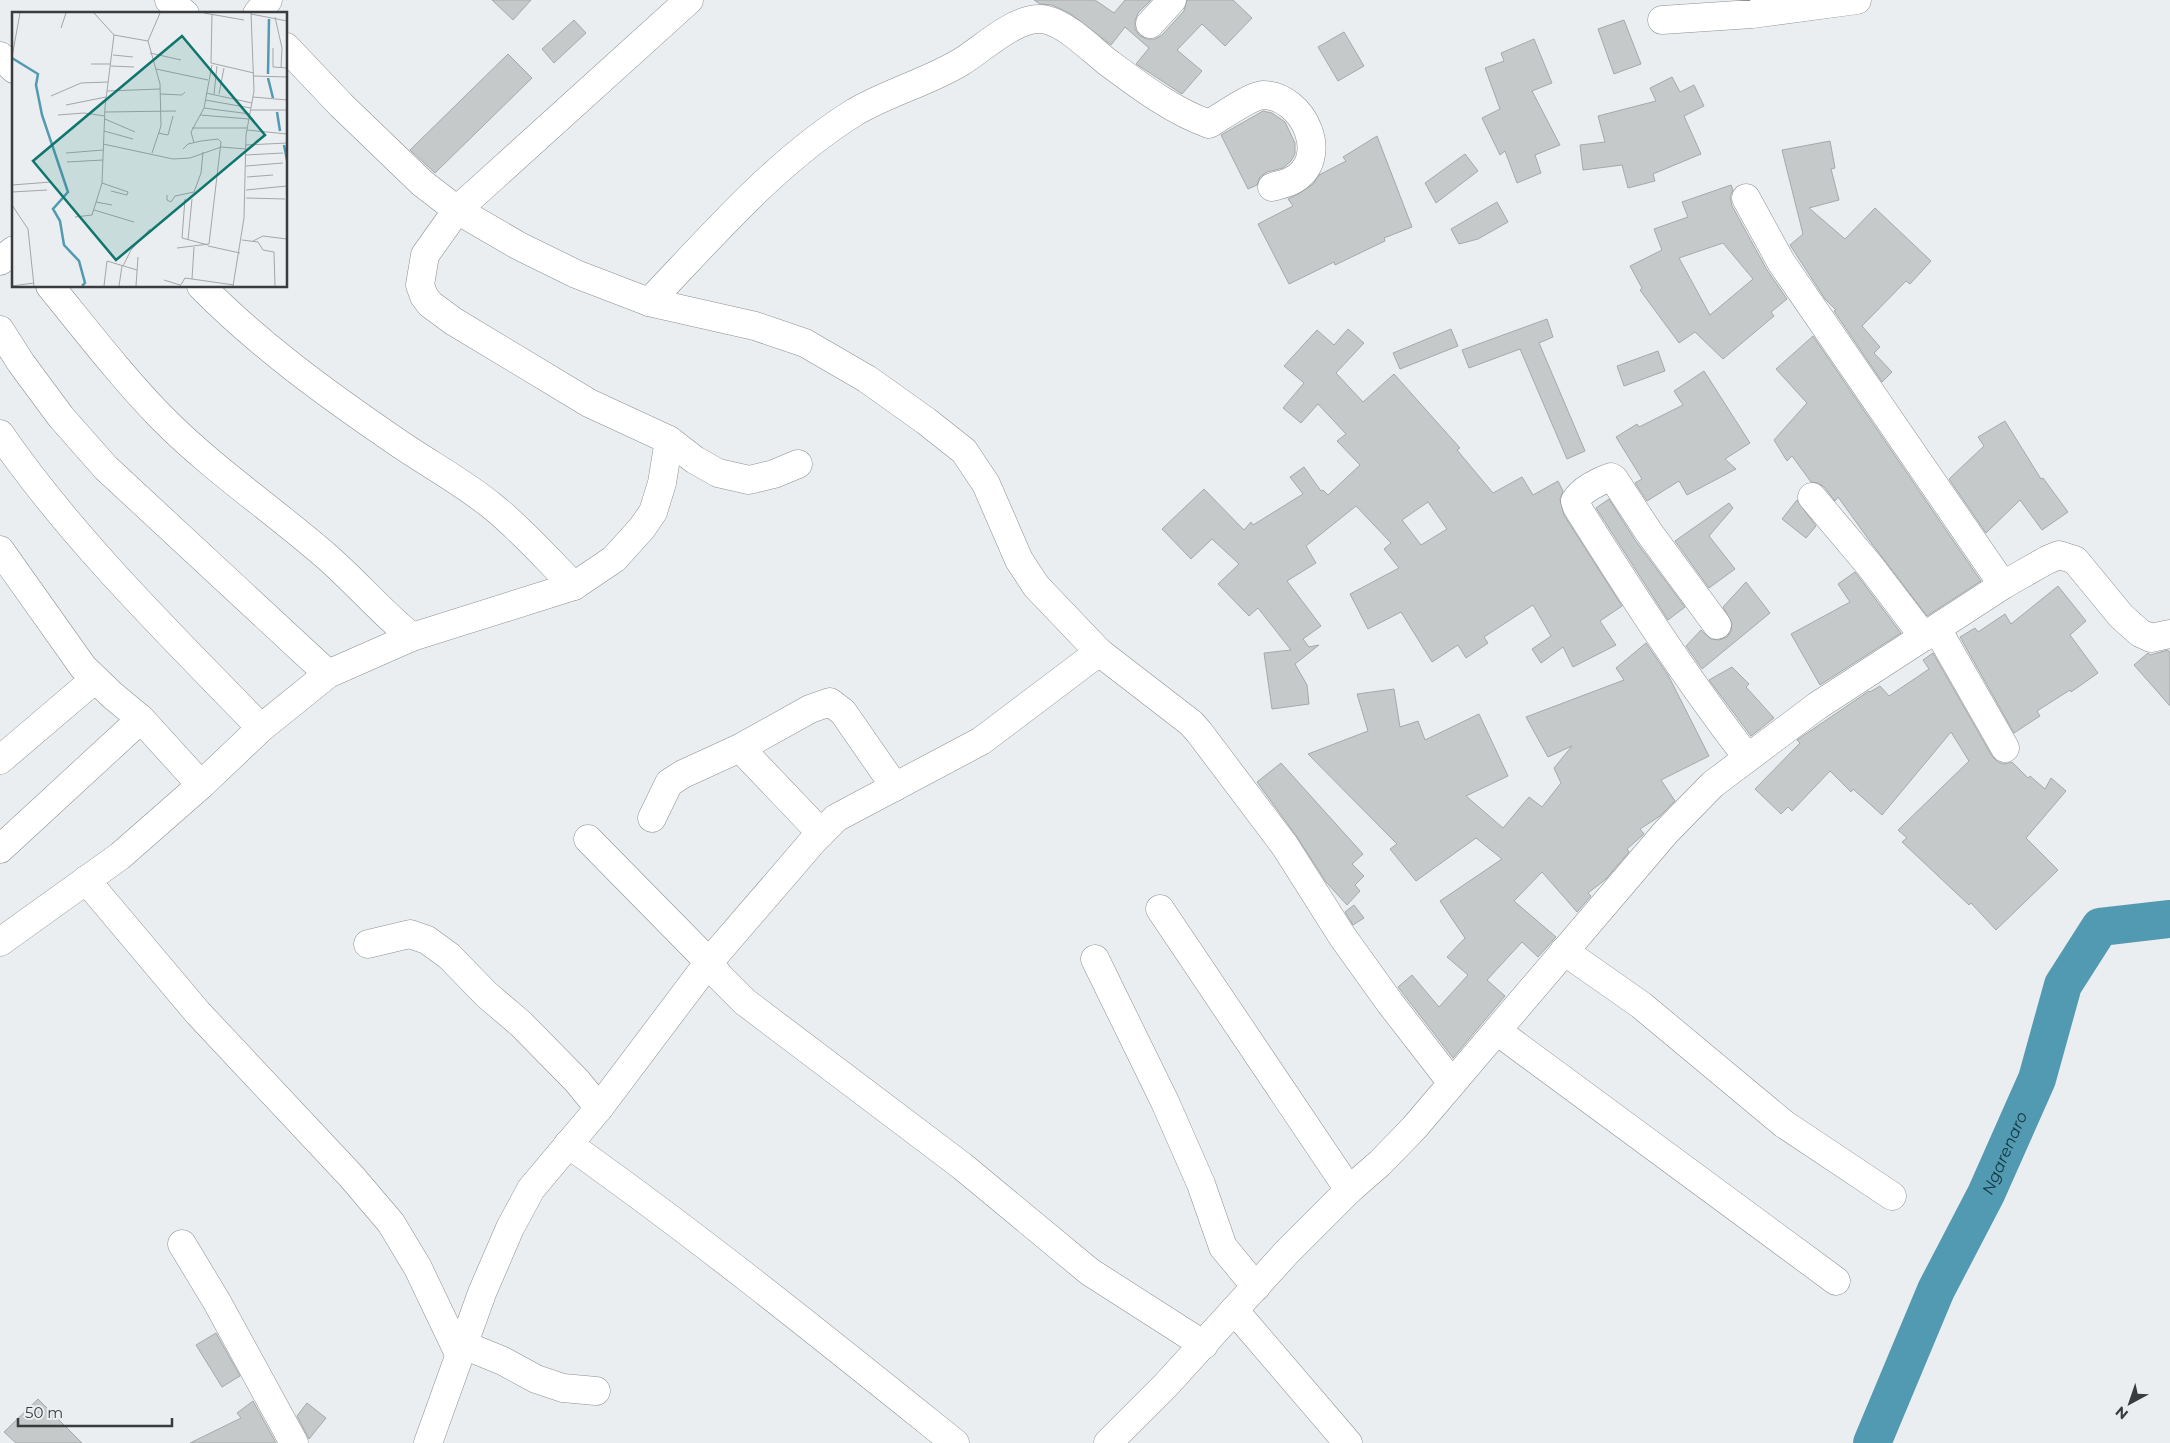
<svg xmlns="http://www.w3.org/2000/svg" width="2170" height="1443" viewBox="0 0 2170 1443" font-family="Montserrat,sans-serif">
  <rect width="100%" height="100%" fill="#eaeef0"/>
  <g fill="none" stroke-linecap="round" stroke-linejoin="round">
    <!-- river -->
    <path stroke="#529ab1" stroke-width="38" id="s1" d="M 1872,1443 L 1936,1290 L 1986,1194 L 2037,1079 L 2063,985 L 2100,927 L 2170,919"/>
  </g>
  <!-- building -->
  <g fill="#c5c9ca" stroke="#a6a9ab" fill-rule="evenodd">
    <path d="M 492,0 L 531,0 L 513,20 Z"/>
    <path d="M 1034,0 L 1095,0 L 1114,13 L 1125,0 L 1151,0 L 1138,13 L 1135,21 L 1135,29 L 1139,35 L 1147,39 L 1155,39 L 1162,35 L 1184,11 L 1187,0 L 1233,0 L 1252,18 L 1225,46 L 1202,24 L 1177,50 L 1202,71 L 1182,94 L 1136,64 L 1149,48 L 1125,27 L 1111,45 L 1071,14 L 1052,5 L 1040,4 Z"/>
    <path d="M 574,20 L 586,33 L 554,63 L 542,49 Z"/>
    <path d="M 1624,20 L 1641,64 L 1614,74 L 1598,29 Z"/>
    <path d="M 1344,32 L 1364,66 L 1338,81 L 1318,47 Z"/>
    <path d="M 1534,39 L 1552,83 L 1532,91 L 1560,145 L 1535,155 L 1541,173 L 1517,183 L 1505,151 L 1500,155 L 1482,118 L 1500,109 L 1485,68 L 1504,61 L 1501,53 Z"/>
    <path d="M 508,54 L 532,78 L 435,173 L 410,150 Z"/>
    <path d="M 1672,77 L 1680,92 L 1694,85 L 1704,106 L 1684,116 L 1701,154 L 1653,174 L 1655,181 L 1628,188 L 1622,165 L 1583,170 L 1580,145 L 1605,142 L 1598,116 L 1656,101 L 1650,88 Z"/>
    <path d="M 1263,111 L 1272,113 L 1285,122 L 1295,143 L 1295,154 L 1291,161 L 1283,168 L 1267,172 L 1260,177 L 1257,185 L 1248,189 L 1221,135 Z"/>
    <path d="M 1377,136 L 1412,227 L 1384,238 L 1385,241 L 1335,265 L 1334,262 L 1289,284 L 1258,224 L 1293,206 L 1288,199 L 1300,193 L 1313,184 L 1319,175 L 1346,161 L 1343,157 Z"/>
    <path d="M 1830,141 L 1835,168 L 1831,169 L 1839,200 L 1809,208 L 1845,239 L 1875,208 L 1931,261 L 1910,284 L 1906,281 L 1862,326 L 1880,347 L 1874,353 L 1892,372 L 1882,382 L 1834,311 L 1836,310 L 1825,299 L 1790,245 L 1803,234 L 1782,150 Z"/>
    <path d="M 1465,154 L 1478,171 L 1436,203 L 1425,183 Z"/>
    <path d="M 1731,185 L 1733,190 L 1730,197 L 1732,206 L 1767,270 L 1787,299 L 1771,312 L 1774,316 L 1723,359 L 1695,332 L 1679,343 L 1640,290 L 1642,288 L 1630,266 L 1662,250 L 1654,229 L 1688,217 L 1682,202 ZM 1723,243 L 1753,279 L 1710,315 L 1679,258 Z"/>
    <path d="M 1497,202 L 1508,222 L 1478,239 L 1459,244 L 1451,229 Z"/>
    <path d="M 1547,319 L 1553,337 L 1539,343 L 1585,451 L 1567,459 L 1520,349 L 1469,368 L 1462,350 Z"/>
    <path d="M 1348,329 L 1364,343 L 1336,373 L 1363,402 L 1394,374 L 1460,448 L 1457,450 L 1493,493 L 1522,477 L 1533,495 L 1558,481 L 1563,491 L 1560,499 L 1564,515 L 1622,606 L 1600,621 L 1616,645 L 1573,667 L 1563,647 L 1541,663 L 1532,649 L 1551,636 L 1533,605 L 1484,637 L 1488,643 L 1466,658 L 1458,645 L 1432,662 L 1401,612 L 1368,629 L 1350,594 L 1399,568 L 1384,549 L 1391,543 L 1356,506 L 1306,546 L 1316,563 L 1287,581 L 1321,626 L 1303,639 L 1309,647 L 1319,645 L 1295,664 L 1307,685 L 1309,704 L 1272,709 L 1264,653 L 1291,650 L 1258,608 L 1249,616 L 1218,584 L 1239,564 L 1212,539 L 1191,559 L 1162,529 L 1204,489 L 1244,530 L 1251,522 L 1253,525 L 1303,494 L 1290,477 L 1304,467 L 1321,491 L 1323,490 L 1328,495 L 1360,465 L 1337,441 L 1346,434 L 1318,404 L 1301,423 L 1283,408 L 1304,383 L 1284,366 L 1317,330 L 1334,345 ZM 1428,502 L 1447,529 L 1421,545 L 1402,520 Z"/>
    <path d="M 1451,329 L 1458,346 L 1400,369 L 1393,353 Z"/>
    <path d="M 1813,336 L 1981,581 L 1927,616 L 1872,544 L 1838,497 L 1835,501 L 1824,487 L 1818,483 L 1811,482 L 1792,456 L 1787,461 L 1774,440 L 1807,403 L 1776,369 Z"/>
    <path d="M 1658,351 L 1665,371 L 1624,386 L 1617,366 Z"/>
    <path d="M 1704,371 L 1750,443 L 1725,459 L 1736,469 L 1687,495 L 1679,481 L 1647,501 L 1635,483 L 1642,479 L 1616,437 L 1637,424 L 1639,427 L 1683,405 L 1674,391 Z"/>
    <path d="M 2005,421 L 2041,479 L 2043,478 L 2068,512 L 2042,530 L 2020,500 L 1986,533 L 1949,479 L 1984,446 L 1978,437 Z"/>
    <path d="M 1609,499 L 1635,540 L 1685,607 L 1668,620 L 1596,508 Z"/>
    <path d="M 1797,500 L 1816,526 L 1806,538 L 1782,519 Z"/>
    <path d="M 1729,503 L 1733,508 L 1709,536 L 1735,569 L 1709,588 L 1675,541 Z"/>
    <path d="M 1855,572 L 1901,633 L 1820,685 L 1791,634 L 1850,602 L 1838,584 Z"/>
    <path d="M 1746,582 L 1770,613 L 1702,669 L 1686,646 L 1701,630 L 1711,639 L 1719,640 L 1727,637 L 1731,631 L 1732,623 L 1723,607 Z"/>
    <path d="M 2058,586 L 2086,621 L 2070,635 L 2098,673 L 2071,692 L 2070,690 L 2037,711 L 2040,716 L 2014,733 L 1960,637 L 1975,628 L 1978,632 L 2005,614 L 2011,624 Z"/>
    <path d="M 1646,643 L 1668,675 L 1709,756 L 1661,780 L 1675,801 L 1660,816 L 1640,829 L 1644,834 L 1627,849 L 1629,852 L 1606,879 L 1588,893 L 1591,896 L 1577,912 L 1542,872 L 1514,901 L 1556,937 L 1538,957 L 1522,942 L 1487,980 L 1505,996 L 1453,1058 L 1398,987 L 1412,975 L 1439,1007 L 1468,975 L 1447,957 L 1465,938 L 1440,901 L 1502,859 L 1476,838 L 1416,881 L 1390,849 L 1397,844 L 1308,754 L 1368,731 L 1357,694 L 1394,689 L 1400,727 L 1418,721 L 1425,740 L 1479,714 L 1508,776 L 1466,796 L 1503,828 L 1529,797 L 1542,807 L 1561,783 L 1554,768 L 1572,746 L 1548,757 L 1526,717 L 1624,680 L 1616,668 Z"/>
    <path d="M 2168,650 L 2170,653 L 2170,706 L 2134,665 L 2148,653 L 2150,655 Z"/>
    <path d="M 1933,653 L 1992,756 L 1998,762 L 2004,764 L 2012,762 L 2028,778 L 2030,776 L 2045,789 L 2051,778 L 2066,791 L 2026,838 L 2058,870 L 1996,930 L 1971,903 L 1969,905 L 1902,842 L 1907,838 L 1898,830 L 1969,761 L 1951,732 L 1882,815 L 1853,789 L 1851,792 L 1830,771 L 1792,811 L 1788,807 L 1781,814 L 1755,789 L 1800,743 L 1797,740 L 1869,691 L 1870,692 L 1880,686 L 1889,696 L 1929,669 L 1923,660 Z"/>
    <path d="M 1732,667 L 1749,684 L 1746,687 L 1774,718 L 1751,736 L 1709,680 Z"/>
    <path d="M 1281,763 L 1363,854 L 1352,864 L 1364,876 L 1355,885 L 1360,891 L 1347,905 L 1326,882 L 1297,837 L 1257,782 Z"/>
    <path d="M 1354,905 L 1364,918 L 1353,925 L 1345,912 Z"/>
    <path d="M 216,1333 L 240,1376 L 222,1387 L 196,1345 Z"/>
    <path d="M 38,1399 L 82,1443 L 16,1443 L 4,1432 Z"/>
    <path d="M 253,1401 L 276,1443 L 190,1443 L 241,1418 L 237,1413 Z"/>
    <path d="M 307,1403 L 326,1418 L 309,1439 L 297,1416 Z"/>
  </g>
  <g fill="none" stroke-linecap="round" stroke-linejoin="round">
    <defs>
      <g id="minor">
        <path d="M 169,0 L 185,14"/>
        <path d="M 689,0 L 457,210 L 425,255 L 420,285 L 424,296 L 430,304 L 453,321 L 589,403 L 669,440 L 695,460 L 718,473 L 749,480 L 774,474 L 798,464"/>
        <path d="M 257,14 L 268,0"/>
        <path d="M 1662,20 L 1752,14 L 1857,0"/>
        <path d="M 1150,24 L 1172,0"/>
        <path d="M 286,47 L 341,105 L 422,183 L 457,210 L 519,246 L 576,274 L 649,302 L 755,326 L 805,343 L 867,379 L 926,421 L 964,451 L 986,484 L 1019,560 L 1036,586 L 1099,652 L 1191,723 L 1199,732 L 1285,846 L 1342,936 L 1390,1003 L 1452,1083"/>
        <path d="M 0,56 L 14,69"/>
        <path d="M 1746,198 L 1781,262 L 2003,585"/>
        <path d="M 0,261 L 14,250"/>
        <path d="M 50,286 C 86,330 121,376 161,417 C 211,468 272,509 326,556 C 356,582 381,612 412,637"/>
        <path d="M 201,286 C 258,344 324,392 391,438 C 425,462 460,480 492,506 C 522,530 547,559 574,586"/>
        <path d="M 649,302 C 713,235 776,161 855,112 C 889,92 928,82 961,62 C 984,48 1019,13 1047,20 C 1067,25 1090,48 1106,61 C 1137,84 1172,111 1209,124 C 1221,117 1250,96 1263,95 C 1304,95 1333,160 1291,181 C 1285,184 1278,185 1272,187"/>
        <path d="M 0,330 L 21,363 L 61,417 L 106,468 L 328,674"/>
        <path d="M 0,434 C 74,541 171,635 261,728"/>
        <path d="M 1812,497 L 1870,566 L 1924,637"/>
        <path d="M 0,550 L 83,667 L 112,695 L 141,719 L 201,785"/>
        <path d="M 1717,625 L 1648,531 L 1614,479 L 1611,477 C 1599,481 1581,490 1575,501 L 1577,507 C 1631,593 1685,677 1747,757"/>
        <path d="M 1937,629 L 2005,748"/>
        <path d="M 740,748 L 821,833"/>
        <path d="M 0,760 L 95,679"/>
        <path d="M 652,818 L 669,783 L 683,774 L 740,748 L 810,709 L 830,702 L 843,712 L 895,787"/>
        <path d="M 588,839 L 709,962 L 719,976 L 745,1002 L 962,1166 L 1090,1272 L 1204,1345"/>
        <path d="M 0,849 L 141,719"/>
        <path d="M 86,880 L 198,1013 L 351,1176 L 391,1223 L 418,1268 L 459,1354"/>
        <path d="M 1160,909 L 1349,1190"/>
        <path d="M 0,942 L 120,856 L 201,785 L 261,728 L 328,674 L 412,637 L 574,586 L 614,559 L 642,528 L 653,512 L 662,483 L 669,440"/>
        <path d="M 368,944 L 410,934 L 427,940 L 449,956 L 487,995 L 521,1024 L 577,1081 L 599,1108"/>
        <path d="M 1564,951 L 1641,1005 L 1784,1124 L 1892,1196"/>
        <path d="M 1095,959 L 1165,1102 L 1201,1184 L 1223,1247 L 1256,1287"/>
        <path d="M 1497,1031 L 1836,1281"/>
        <path d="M 568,1144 C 702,1239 828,1341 955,1443"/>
        <path d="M 182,1244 L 217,1302 L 294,1443"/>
        <path d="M 1234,1310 L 1348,1443"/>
        <path d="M 464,1345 L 503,1361 L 536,1379 L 563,1388 L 596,1391"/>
        <path d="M 428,1443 L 482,1293 L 510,1228 L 531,1189 L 599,1108 L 709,962 L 814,840 L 836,818 L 981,741 L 1099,652"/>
        <path d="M 1108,1443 L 1166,1385 L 1287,1252 L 1349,1190 L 1380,1163 L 1414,1128 L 1666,832 L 1713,784 L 1817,706 L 2003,585 L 2047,560 L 2059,555 L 2075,560 L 2121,616 L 2140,633 L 2151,638 L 2170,634"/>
      </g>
    </defs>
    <!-- minor casing -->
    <use href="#minor" stroke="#8c9091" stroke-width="29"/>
    <!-- minor -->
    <use href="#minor" stroke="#fff" stroke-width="28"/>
  </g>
  <g text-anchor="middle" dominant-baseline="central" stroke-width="4.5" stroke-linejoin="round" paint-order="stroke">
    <!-- water labels -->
    <g font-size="16" font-style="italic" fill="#11343f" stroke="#eaeef0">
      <text stroke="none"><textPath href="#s1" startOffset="319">Ngarenaro</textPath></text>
    </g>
  </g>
  <!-- overview -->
  <g transform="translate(12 12)">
    <rect width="275" height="275" fill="#eaeef0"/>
    <path fill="none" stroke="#529ab1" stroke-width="2.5" d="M 0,46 L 26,62 L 24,73 L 30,103 L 56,180 L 41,197 L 48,209 L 52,233 L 67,249 L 73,271 L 70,274M 256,62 L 257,7M 256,66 L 261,86M 265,100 L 268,119M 272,133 L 275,148"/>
    <path fill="none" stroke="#a4a6a8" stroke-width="1" d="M 82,1 L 102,23 L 136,29M 192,1 L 232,8M 200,2 L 199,51 L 242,61M 239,2 L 275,9M 263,5 L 270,36 L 269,56M 49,16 L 54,1M 261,36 L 261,55 L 275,56M 138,41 L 169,48M 101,43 L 121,45M 79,52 L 99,52M 99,54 L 122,55M 144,57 L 196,68M 242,64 L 275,65M 95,79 L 148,77M 194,81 L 240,91M 148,82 L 170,83 L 173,80M 202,82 L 205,54M 207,82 L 212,56M 0,83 L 0,45 L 8,1M 39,84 L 69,71 L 96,70M 241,85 L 275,88M 193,88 L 239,96M 54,93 L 94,85M 192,96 L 238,102M 239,98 L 275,98M 93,100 L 164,99M 46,103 L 72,101 L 93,104M 188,103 L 237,107M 93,107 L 123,120M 180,116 L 235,116M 235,118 L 275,122M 92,119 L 121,127M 146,121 L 156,123 L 161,104M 182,131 L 179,120 L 192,96 L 200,53M 91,132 L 161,147 L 178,146 L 209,135 L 234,137M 234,133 L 275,131M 54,141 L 91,138M 140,141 L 149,114 L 148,72 L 136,29 L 148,1M 234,143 L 271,141M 55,150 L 91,148M 234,154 L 271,151M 235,165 L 261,163M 90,171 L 116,180 L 115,183 L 99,179M 0,173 L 39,170M 234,178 L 275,174M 0,180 L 35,178M 155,183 L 155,188 L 159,190 L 163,184 L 182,180 L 189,161 L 191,140M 234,186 L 273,187M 173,187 L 170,226 L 196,233M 84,190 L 100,193M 0,193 L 16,217 L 22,274M 82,198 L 122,210M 63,205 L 80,203 L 90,171 L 93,95 L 102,23M 176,228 L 180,187M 230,228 L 246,230 L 251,238 L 262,240 L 263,274M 241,229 L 251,224 L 275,227M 196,234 L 228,241M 165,236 L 197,232 L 209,130 L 206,127 L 189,129 L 176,132 L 171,137M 111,254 L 119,238 L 138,217M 180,267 L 182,235M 152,268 L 168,273M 0,274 L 22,271M 92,274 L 95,249 L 125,258M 107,274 L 110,254M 124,274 L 126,245M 168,274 L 173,266 L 222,273M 221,274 L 232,206 L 234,123 L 242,79 L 239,1"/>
    <path fill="#0f766e" fill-opacity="0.15" stroke="#0f766e" stroke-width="2.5" d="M 170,24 L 253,123 L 104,248 L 21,149 Z"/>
    <rect width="275" height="275" fill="none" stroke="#3a3b3c" stroke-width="2.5"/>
  </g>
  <!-- north arrow -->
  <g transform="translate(2130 1403) rotate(220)" stroke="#eaeef0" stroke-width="4" paint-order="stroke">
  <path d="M0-4L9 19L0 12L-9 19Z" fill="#3a3b3c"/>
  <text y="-8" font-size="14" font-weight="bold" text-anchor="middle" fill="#3a3b3c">N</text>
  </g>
  <!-- scale -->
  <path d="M18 1418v8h154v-8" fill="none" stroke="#3a3b3c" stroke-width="2.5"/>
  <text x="25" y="1418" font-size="15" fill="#3a3b3c" stroke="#eaeef0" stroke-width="4" paint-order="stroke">50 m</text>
</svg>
